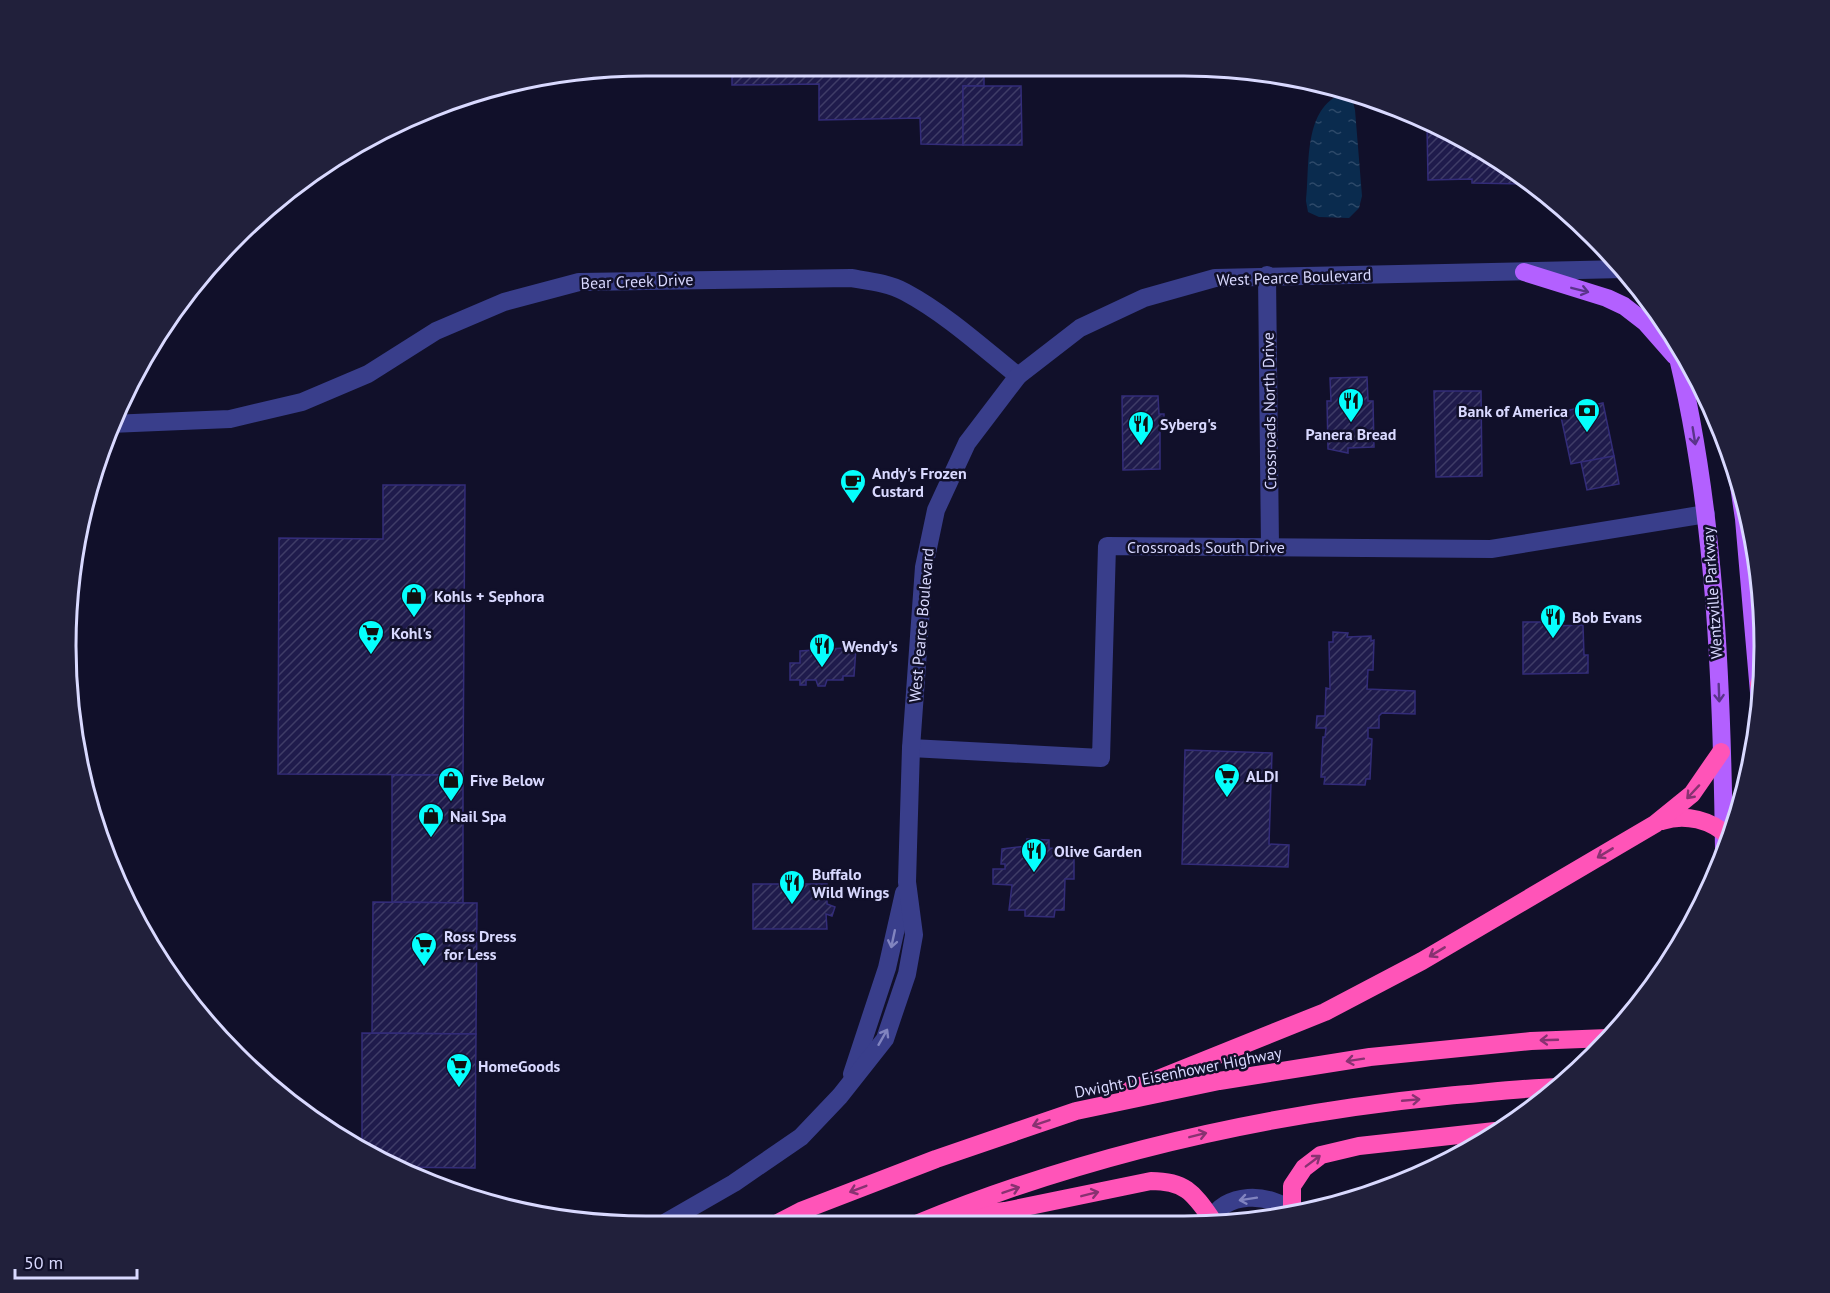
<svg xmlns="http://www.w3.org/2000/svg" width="1830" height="1293" viewBox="0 0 1830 1293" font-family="'PT Sans',sans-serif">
  <defs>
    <pattern id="water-ripples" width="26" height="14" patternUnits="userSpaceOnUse" patternTransform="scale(1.5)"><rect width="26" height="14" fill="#0a2b4e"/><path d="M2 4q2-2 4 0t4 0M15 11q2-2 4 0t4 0" fill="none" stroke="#2d4969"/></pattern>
    <pattern id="building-hatch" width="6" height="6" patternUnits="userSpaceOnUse" patternTransform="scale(1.5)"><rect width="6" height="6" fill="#1f1b4c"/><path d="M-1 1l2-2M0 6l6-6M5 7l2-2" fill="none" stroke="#3f3c67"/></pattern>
  </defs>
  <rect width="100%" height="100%" fill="#11102a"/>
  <!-- water -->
  <path fill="url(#water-ripples)" d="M 1339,95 L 1352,98 L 1355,110 L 1362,196 L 1359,208 L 1349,218 L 1319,217 L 1308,212 L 1306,201 C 1310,167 1303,112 1339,95 Z"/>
  <!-- building -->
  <g fill="url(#building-hatch)" stroke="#332c79" stroke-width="1.5">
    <path d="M 732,66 L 984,66 L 984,86 L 963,86 L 963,145 L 921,144 L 920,118 L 819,120 L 819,84 L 732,85 Z"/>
    <path d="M 963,86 L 1021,86 L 1022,145 L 963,145 Z"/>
    <path d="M 1427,126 L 1474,144 L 1523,184 L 1472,183 L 1472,179 L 1428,180 Z"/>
    <path d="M 1367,377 L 1368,401 L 1373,401 L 1374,447 L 1348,448 L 1348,453 L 1328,449 L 1327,401 L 1331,401 L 1330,378 Z"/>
    <path d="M 1434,391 L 1481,391 L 1482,476 L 1436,477 Z"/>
    <path d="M 1122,396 L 1158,396 L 1159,414 L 1164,414 L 1164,425 L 1160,425 L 1160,469 L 1123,470 Z"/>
    <path d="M 1603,403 L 1614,456 L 1571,464 L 1560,412 Z"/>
    <path d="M 1614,456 L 1619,484 L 1587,490 L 1581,462 Z"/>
    <path d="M 383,485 L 465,485 L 463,775 L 278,774 L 279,538 L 383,539 Z"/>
    <path d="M 1523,622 L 1555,622 L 1555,626 L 1583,625 L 1584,655 L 1588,655 L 1588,673 L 1523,674 Z"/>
    <path d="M 1333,632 L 1348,633 L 1347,637 L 1371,636 L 1371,641 L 1374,640 L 1373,670 L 1368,670 L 1367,689 L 1415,691 L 1415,714 L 1382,713 L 1379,716 L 1379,728 L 1368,728 L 1368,738 L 1372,739 L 1370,779 L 1366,779 L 1365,785 L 1324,784 L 1325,777 L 1321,777 L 1323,737 L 1325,737 L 1326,728 L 1316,728 L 1317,716 L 1325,716 L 1326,688 L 1330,689 L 1329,642 L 1333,642 Z"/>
    <path d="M 844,648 L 856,648 L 854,676 L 843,676 L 843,680 L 827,680 L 825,686 L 818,686 L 816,680 L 806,680 L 806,685 L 800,685 L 800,680 L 790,680 L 790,663 L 800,663 L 800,651 Z"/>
    <path d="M 1185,750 L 1272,753 L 1269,844 L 1289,845 L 1288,867 L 1182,864 Z"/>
    <path d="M 392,775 L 463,775 L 463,903 L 392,902 Z"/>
    <path d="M 1027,839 L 1049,840 L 1049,848 L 1067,849 L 1067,856 L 1074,856 L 1074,879 L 1065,879 L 1064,910 L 1055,910 L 1054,917 L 1025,916 L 1025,910 L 1009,910 L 1012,885 L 993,884 L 993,869 L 1005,869 L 1005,864 L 1001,864 L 1002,849 L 1027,846 Z"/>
    <path d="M 753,884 L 827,884 L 827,904 L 835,907 L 832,916 L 826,914 L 827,929 L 753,929 Z"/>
    <path d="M 373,902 L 477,903 L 476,1034 L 372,1033 Z"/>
    <path d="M 362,1033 L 476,1034 L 475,1168 L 391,1167 L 362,1150 Z"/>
  </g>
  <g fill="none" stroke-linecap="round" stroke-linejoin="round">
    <!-- minor -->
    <g stroke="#393e8b" stroke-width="18">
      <path d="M 1267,275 L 1270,547"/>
      <path d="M 110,424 L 230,419 L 302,402 L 368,374 L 436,331 L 504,302 L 579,282 L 851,278 C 869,281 889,283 905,292 C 946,314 982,347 1018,376"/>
      <path d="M 911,748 L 1101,758 L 1107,546 L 1491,549 L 1706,514"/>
      <path d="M 852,1074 L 887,968 L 904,893"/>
      <path d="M 1210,1222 C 1224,1191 1270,1192 1292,1212"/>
      <path d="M 661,1225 L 734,1183 L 801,1137 L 840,1096 L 885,1039 L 907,974 L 914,935 L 907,882 L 908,847 L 911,748 L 924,567 L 936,510 L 967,443 L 1018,376 L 1080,328 L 1144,298 L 1215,278 L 1624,269"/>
    </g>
    <!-- major -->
    <g stroke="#b360ff" stroke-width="18">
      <path d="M 1524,272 L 1607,298 L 1624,306 L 1646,323 L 1675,356"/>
      <path d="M 1673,338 C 1715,499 1722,684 1724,850"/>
      <path d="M 1738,479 L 1744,519 L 1760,704"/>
    </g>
    <!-- highway -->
    <g stroke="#ff54b8" stroke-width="18">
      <path d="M 1759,684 L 1761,693"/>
      <path d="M 1662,821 C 1685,813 1712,820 1729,837"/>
      <path d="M 1128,1091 L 1325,1012 L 1422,961 L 1655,824 L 1692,794 L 1721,752"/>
      <path d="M 1456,1156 L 1476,1143"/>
      <path d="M 1292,1212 L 1292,1186 L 1304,1168 L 1321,1155 L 1359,1146 L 1495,1131"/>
      <path d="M 957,1216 L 1005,1211 L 1151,1181 C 1184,1181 1193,1192 1211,1218"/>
      <path d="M 916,1224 C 1085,1155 1265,1114 1446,1096 C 1484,1093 1522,1088 1560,1087"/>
      <path d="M 774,1225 L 801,1211 L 936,1159 L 1076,1111 L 1219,1081 L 1370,1057 L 1531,1041 L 1608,1038"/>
    </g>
  </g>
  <!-- one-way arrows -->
  <defs><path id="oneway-shaft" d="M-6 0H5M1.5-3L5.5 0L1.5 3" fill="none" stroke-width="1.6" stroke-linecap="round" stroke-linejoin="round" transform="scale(1.5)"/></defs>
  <g stroke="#5a348a">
    <use href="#oneway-shaft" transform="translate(1580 290) rotate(14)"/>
    <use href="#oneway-shaft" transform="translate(1694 436) rotate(81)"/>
    <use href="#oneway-shaft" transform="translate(1719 693) rotate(88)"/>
  </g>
  <g stroke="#883271">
    <use href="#oneway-shaft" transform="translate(1693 792) rotate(133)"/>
    <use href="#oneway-shaft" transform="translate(1605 853) rotate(149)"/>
    <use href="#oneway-shaft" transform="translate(1437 952) rotate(149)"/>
    <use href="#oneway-shaft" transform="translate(1549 1040) rotate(178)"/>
    <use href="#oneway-shaft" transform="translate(1355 1060) rotate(171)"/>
    <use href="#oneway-shaft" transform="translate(1411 1100) rotate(-5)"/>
    <use href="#oneway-shaft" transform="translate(1041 1123) rotate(161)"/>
    <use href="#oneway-shaft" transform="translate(1198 1135) rotate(-14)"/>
    <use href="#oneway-shaft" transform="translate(1313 1161) rotate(-37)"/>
    <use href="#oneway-shaft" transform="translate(858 1189) rotate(159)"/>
    <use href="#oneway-shaft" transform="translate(1011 1190) rotate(-19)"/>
    <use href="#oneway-shaft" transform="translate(1090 1194) rotate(-14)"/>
  </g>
  <g stroke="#8184bf">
    <use href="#oneway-shaft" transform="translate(893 939) rotate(102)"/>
    <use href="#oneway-shaft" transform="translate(883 1037) rotate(-60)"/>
    <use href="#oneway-shaft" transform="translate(1248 1199) rotate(171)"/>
  </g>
  <!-- icons -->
  <defs>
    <symbol id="restaurant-pin" viewBox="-11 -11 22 30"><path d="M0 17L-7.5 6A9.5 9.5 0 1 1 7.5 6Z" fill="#05fffd" stroke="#11102a"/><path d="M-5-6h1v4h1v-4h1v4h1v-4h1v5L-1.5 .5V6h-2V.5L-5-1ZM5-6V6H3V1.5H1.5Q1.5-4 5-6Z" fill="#111"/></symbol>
    <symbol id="bank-pin" viewBox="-11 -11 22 30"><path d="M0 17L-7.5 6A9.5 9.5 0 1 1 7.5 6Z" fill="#05fffd" stroke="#11102a"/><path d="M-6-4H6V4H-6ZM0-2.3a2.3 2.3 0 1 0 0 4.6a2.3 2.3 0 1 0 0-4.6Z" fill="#111"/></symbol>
    <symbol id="cafe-pin" viewBox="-11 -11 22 30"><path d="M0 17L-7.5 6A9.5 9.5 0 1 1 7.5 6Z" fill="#05fffd" stroke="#11102a"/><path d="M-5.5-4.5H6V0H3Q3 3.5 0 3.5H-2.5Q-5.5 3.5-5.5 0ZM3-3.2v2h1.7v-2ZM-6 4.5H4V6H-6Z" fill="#111"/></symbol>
    <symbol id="shop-pin" viewBox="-11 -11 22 30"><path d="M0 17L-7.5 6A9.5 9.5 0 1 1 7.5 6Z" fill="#05fffd" stroke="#11102a"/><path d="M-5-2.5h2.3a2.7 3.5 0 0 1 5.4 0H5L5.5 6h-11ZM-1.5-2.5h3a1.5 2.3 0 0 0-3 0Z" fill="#111"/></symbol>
    <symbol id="supermarket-pin" viewBox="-11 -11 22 30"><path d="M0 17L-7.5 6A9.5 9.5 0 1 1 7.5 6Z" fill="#05fffd" stroke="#11102a"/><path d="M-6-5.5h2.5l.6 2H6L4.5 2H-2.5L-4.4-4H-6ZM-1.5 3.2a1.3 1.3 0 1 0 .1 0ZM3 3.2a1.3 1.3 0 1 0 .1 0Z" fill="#111"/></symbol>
  </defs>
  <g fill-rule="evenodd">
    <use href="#restaurant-pin" x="1336" y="386" width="30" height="40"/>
    <use href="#bank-pin" x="1572" y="396" width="30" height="40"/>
    <use href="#restaurant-pin" x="1126" y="409" width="30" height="40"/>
    <use href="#cafe-pin" x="838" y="467" width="30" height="40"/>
    <use href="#shop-pin" x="399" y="581" width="30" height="40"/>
    <use href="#restaurant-pin" x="1538" y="602" width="30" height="40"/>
    <use href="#supermarket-pin" x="356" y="618" width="30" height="40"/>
    <use href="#restaurant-pin" x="807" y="631" width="30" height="40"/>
    <use href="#supermarket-pin" x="1212" y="761" width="30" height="40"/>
    <use href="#shop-pin" x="436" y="765" width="30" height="40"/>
    <use href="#shop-pin" x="416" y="801" width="30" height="40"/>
    <use href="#restaurant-pin" x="1019" y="836" width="30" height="40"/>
    <use href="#restaurant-pin" x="777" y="868" width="30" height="40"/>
    <use href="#supermarket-pin" x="409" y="930" width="30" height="40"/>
    <use href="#supermarket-pin" x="444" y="1051" width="30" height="40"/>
  </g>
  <g text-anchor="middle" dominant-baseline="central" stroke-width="5" stroke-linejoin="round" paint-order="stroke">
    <!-- street labels -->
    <g font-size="16" fill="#d9d9ff" stroke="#11102a">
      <text transform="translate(1294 277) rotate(-2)">West Pearce Boulevard</text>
      <text transform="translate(637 281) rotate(-2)">Bear Creek Drive</text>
      <text transform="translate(1269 411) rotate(-91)">Crossroads North Drive</text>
      <text x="1206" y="547">Crossroads South Drive</text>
      <text transform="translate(1712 593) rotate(-94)">Wentzville Parkway</text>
      <text transform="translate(921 625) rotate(-85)">West Pearce Boulevard</text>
      <text transform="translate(1178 1072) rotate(-11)">Dwight D Eisenhower Highway</text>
    </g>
    <!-- poi labels -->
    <g font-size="16" font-weight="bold" fill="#d9d9ff" stroke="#11102a" text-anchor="start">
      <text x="1568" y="411" text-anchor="end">Bank of America</text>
      <text x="1160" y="424">Syberg's</text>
      <text x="1351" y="434" text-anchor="middle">Panera Bread</text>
      <text x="872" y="473">Andy's Frozen<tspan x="872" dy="18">Custard</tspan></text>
      <text x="434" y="596">Kohls + Sephora</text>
      <text x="1572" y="617">Bob Evans</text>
      <text x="391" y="633">Kohl's</text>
      <text x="842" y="646">Wendy's</text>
      <text x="1246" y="776">ALDI</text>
      <text x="470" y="780">Five Below</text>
      <text x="450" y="816">Nail Spa</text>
      <text x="1054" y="851">Olive Garden</text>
      <text x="812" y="874">Buffalo<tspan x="812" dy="18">Wild Wings</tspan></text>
      <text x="444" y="936">Ross Dress<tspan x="444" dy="18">for Less</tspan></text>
      <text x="478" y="1066">HomeGoods</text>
    </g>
  </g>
  <!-- crop -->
  <path d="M0 0H1830V1293H0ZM646 76H1184A570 570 0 0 1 1754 646V646A570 570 0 0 1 1184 1216H646A570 570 0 0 1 76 646V646A570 570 0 0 1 646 76Z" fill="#21203b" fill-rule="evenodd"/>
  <path fill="none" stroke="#d9d9ff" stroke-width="3" d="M646 76H1184A570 570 0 0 1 1754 646V646A570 570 0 0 1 1184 1216H646A570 570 0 0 1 76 646V646A570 570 0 0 1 646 76Z"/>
  <!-- scale -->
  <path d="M15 1269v9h122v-9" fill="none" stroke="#d9d9ff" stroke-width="3"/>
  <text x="24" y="1269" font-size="18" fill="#d9d9ff" stroke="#11102a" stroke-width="4.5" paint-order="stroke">50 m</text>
</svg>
